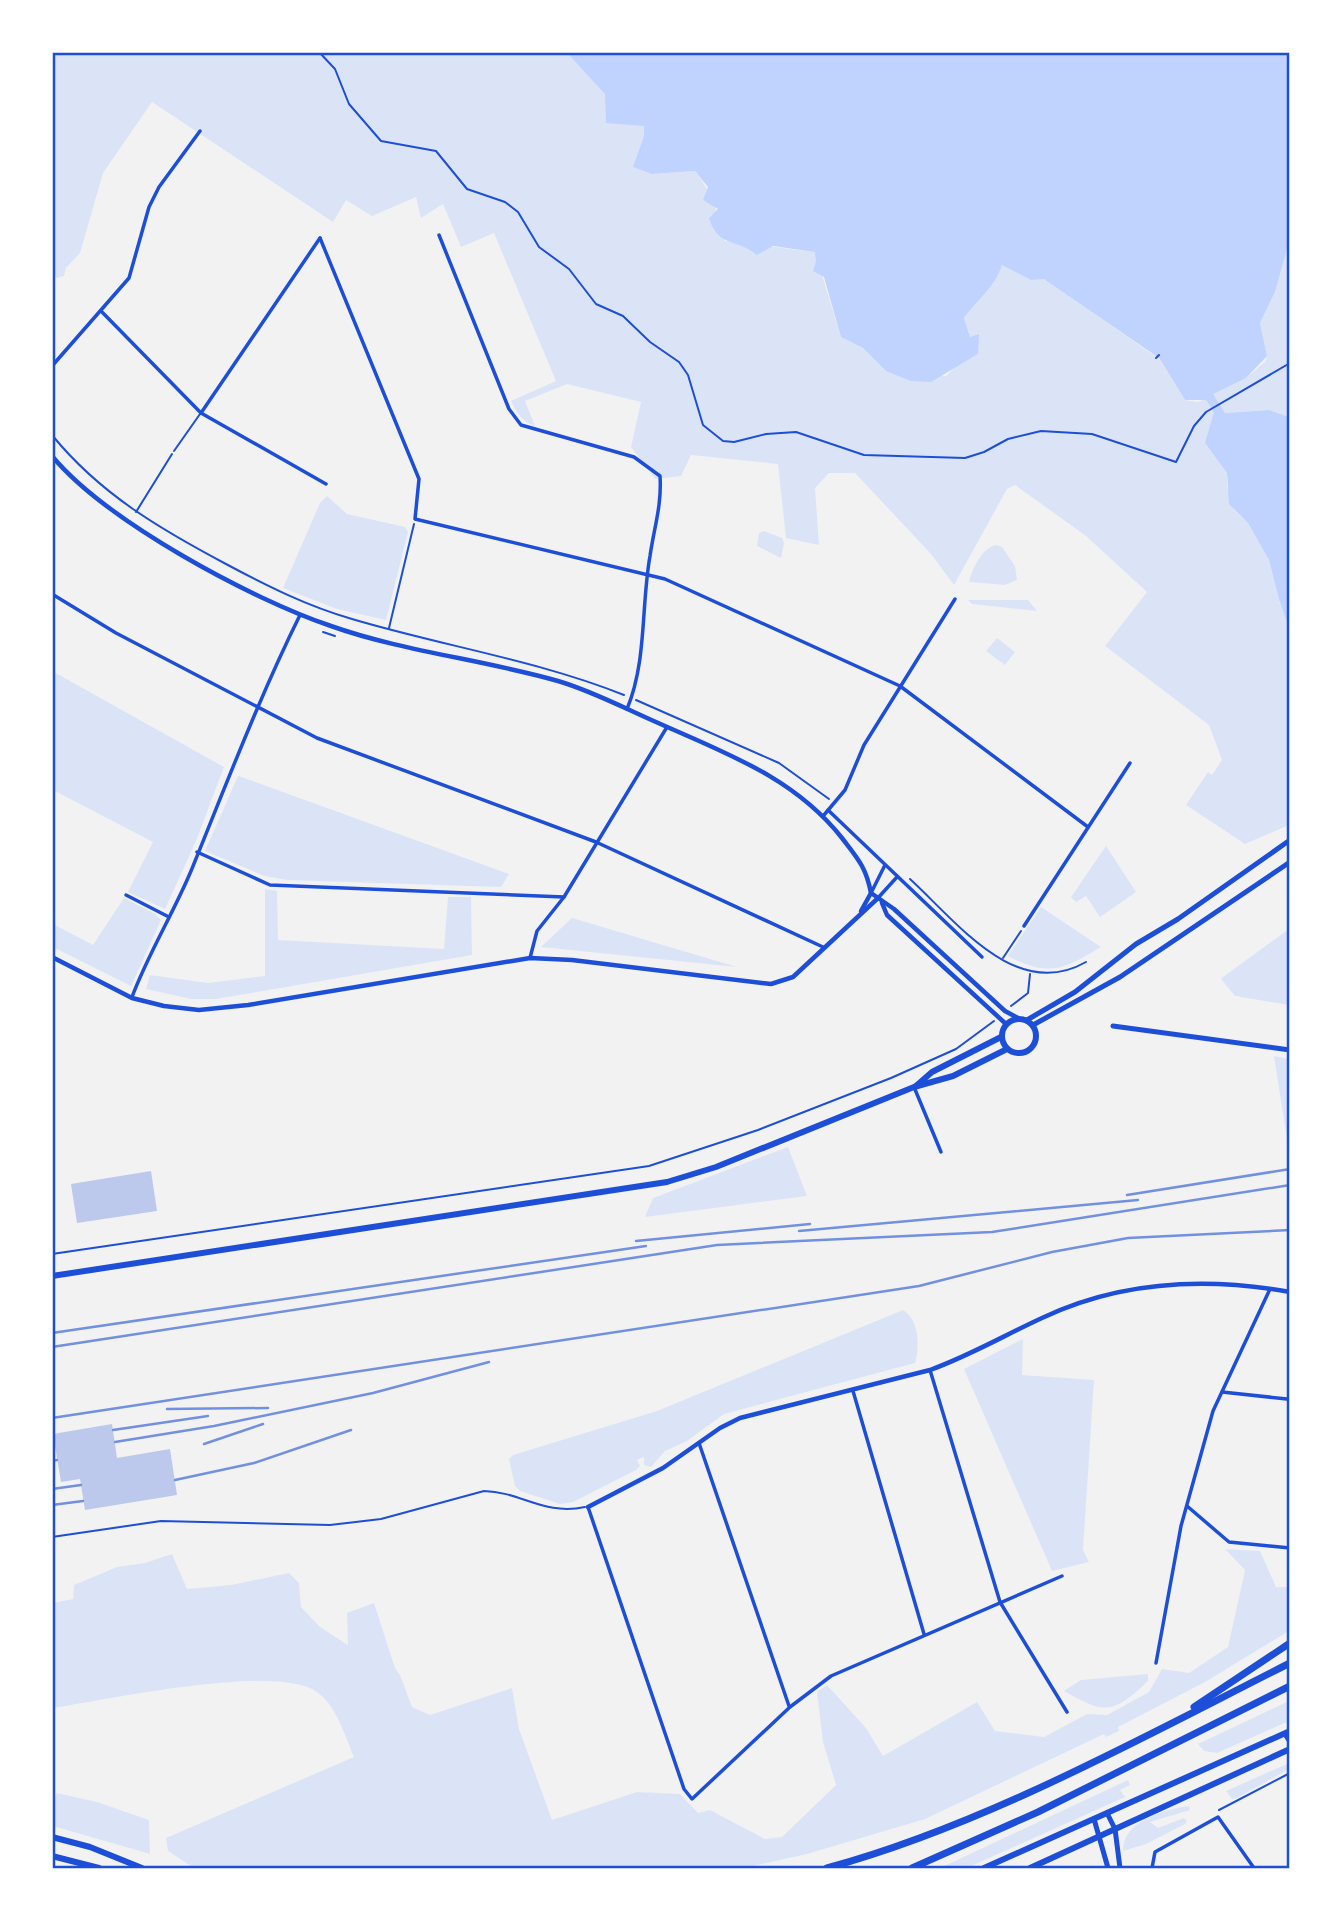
<svg xmlns="http://www.w3.org/2000/svg" width="1342" height="1921" viewBox="0 0 1342 1921" font-family="Lato,sans-serif">
  <rect width="100%" height="100%" fill="#f2f2f2"/>
  <!-- green -->
  <g fill="#dbe4f7">
    <path d="M 52,53 L 567,53 L 606,94 L 644,126 L 652,174 L 695,171 C 712,193 719,214 725,241 L 815,252 L 841,337 L 863,348 L 886,371 L 946,376 L 959,363 L 978,354 L 978,335 L 970,337 L 964,318 C 978,299 995,287 1002,264 L 1031,280 L 1044,278 L 1159,359 L 1185,400 L 1198,402 L 1211,397 L 1216,389 L 1246,378 L 1265,362 L 1267,356 L 1260,323 L 1275,292 L 1289,242 L 1289,417 L 1269,410 L 1225,413 L 1205,443 L 1227,473 L 1227,486 L 1234,510 L 1248,523 L 1269,560 L 1279,601 L 1289,628 L 1289,825 L 1245,844 L 1186,805 L 1208,772 L 1212,775 L 1222,760 L 1209,725 L 1105,646 L 1147,592 L 1086,536 L 1015,485 L 1007,489 L 954,585 L 931,554 L 855,473 L 829,473 L 815,488 L 819,545 L 786,538 L 778,464 L 691,455 L 681,476 L 655,479 L 631,447 L 641,402 L 567,384 L 525,401 L 535,426 C 522,422 517,413 511,401 L 556,381 L 494,233 L 461,247 L 443,204 L 421,218 L 416,197 L 372,216 L 346,200 L 333,222 L 152,102 L 103,173 L 80,253 L 66,268 L 64,276 L 57,278 L 52,274 Z"/>
    <path d="M 327,496 L 347,514 L 405,527 L 408,532 L 386,620 L 337,609 L 283,588 L 320,503 Z"/>
    <path d="M 764,531 L 782,538 L 784,543 L 781,558 L 757,546 L 759,533 Z"/>
    <path d="M 995,545 L 1002,547 L 1015,566 L 1017,580 L 1005,585 L 969,582 C 972,568 982,549 995,545 Z"/>
    <path d="M 968,600 L 1028,600 L 1037,611 L 972,604 Z"/>
    <path d="M 997,638 L 1015,652 L 1005,665 L 986,651 Z"/>
    <path d="M 52,671 L 224,767 L 196,841 L 165,909 L 128,892 L 153,842 L 53,790 Z"/>
    <path d="M 238,776 L 239,776 L 509,874 L 501,887 L 287,880 L 264,876 L 205,851 Z"/>
    <path d="M 1106,846 L 1136,892 L 1100,917 L 1086,896 L 1076,902 L 1071,897 Z"/>
    <path d="M 265,889 L 277,891 L 278,940 L 444,949 L 448,897 L 471,897 L 472,955 L 216,999 L 191,999 L 146,989 L 150,975 L 208,983 L 265,976 Z"/>
    <path d="M 124,898 L 155,914 L 161,920 L 131,986 L 53,947 L 53,924 L 93,945 Z"/>
    <path d="M 1041,907 L 1101,947 C 1064,969 1049,978 1008,956 Z"/>
    <path d="M 572,918 L 737,967 L 541,947 Z"/>
    <path d="M 1289,929 L 1289,1005 L 1235,996 L 1221,979 L 1223,977 Z"/>
    <path d="M 1274,1056 L 1289,1059 L 1289,1152 Z"/>
    <path d="M 788,1147 L 807,1196 L 645,1217 L 653,1198 Z"/>
    <path d="M 903,1310 C 919,1319 920,1347 915,1363 L 724,1414 L 687,1441 L 665,1451 L 651,1467 L 644,1465 L 644,1457 L 637,1460 L 640,1466 L 636,1470 L 573,1502 L 560,1504 L 520,1491 L 515,1486 L 509,1459 L 513,1455 L 657,1411 Z"/>
    <path d="M 1023,1339 L 1022,1375 L 1094,1380 L 1083,1550 L 1089,1562 L 1052,1571 L 964,1369 Z"/>
    <path d="M 1225,1549 L 1260,1551 L 1276,1587 L 1289,1587 L 1289,1631 L 1205,1682 L 1118,1727 L 1119,1731 L 1106,1737 L 1104,1734 L 925,1819 L 807,1854 L 744,1868 L 194,1868 L 168,1851 L 166,1838 L 354,1757 C 345,1736 336,1705 317,1692 C 276,1663 107,1700 53,1708 L 53,1603 L 73,1599 L 74,1585 L 117,1567 L 145,1563 L 172,1554 L 187,1589 L 231,1585 L 289,1573 L 299,1583 L 301,1607 L 320,1627 L 348,1645 L 347,1613 L 374,1603 L 395,1668 L 400,1675 L 412,1707 L 430,1715 L 512,1688 L 519,1729 L 552,1820 L 637,1792 L 680,1794 L 698,1813 L 710,1810 L 765,1839 L 782,1837 L 836,1785 L 823,1742 L 817,1692 L 827,1685 L 866,1728 L 883,1756 L 977,1702 L 995,1731 L 1044,1737 L 1087,1714 L 1107,1715 L 1149,1692 L 1162,1669 L 1189,1673 L 1228,1647 L 1245,1570 Z"/>
    <path d="M 1148,1674 L 1148,1681 C 1112,1715 1104,1714 1064,1691 L 1081,1680 Z"/>
    <path d="M 1289,1701 L 1289,1721 L 1217,1753 L 1204,1751 L 1198,1744 Z"/>
    <path d="M 1289,1763 L 1289,1769 L 1237,1798 L 1232,1799 L 1226,1791 Z"/>
    <path d="M 1128,1780 L 1130,1785 L 1120,1790 L 1125,1797 L 967,1868 L 940,1868 Z"/>
    <path d="M 57,1793 L 97,1802 L 149,1820 L 150,1854 L 53,1826 L 53,1803 Z"/>
    <path d="M 1189,1806 L 1190,1810 L 1150,1822 L 1158,1828 L 1184,1818 L 1187,1821 L 1185,1824 L 1146,1844 L 1123,1851 C 1122,1821 1166,1809 1189,1806 Z"/>
  </g>
  <!-- water -->
  <path fill="#bfd3fe" d="M 567,53 L 1289,53 L 1289,242 L 1275,292 L 1260,323 L 1267,356 L 1246,378 L 1213,394 L 1225,413 L 1269,410 L 1289,417 L 1289,628 L 1279,600 L 1269,560 L 1248,523 L 1229,504 L 1227,473 L 1205,443 L 1214,412 L 1206,400 L 1185,400 L 1159,358 L 1044,279 L 1031,280 L 1002,265 C 995,287 978,299 964,318 L 970,337 L 979,334 L 978,354 L 931,382 L 911,381 L 886,371 L 863,348 L 841,337 L 824,277 L 813,271 L 816,262 L 815,252 L 773,246 L 757,255 C 737,238 718,248 709,218 L 718,209 L 703,200 L 708,187 L 695,171 L 652,174 L 633,167 L 644,136 L 644,126 L 606,123 L 605,94 Z"/>
  <!-- building -->
  <g fill="#bdc9ec">
    <path d="M 151,1171 L 157,1211 L 77,1223 L 71,1184 Z"/>
    <path d="M 112,1424 L 117,1458 L 170,1449 L 177,1495 L 85,1510 L 80,1479 L 61,1482 L 53,1434 Z"/>
  </g>
  <g fill="none" stroke-linecap="round" stroke-linejoin="round">
    <!-- path -->
    <g stroke="#1d4ed8" stroke-width="2">
      <path d="M 319,52 L 335,69 L 349,104 L 381,141 L 436,151 L 467,189 L 505,202 L 518,212 L 539,247 L 569,269 L 596,304 L 623,316 L 650,342 L 679,362 L 688,375 L 703,425 L 723,441 L 734,442 L 766,434 L 796,432 L 864,455 L 965,458 L 984,452 L 1008,439 L 1041,431 L 1092,434 L 1176,462 L 1194,426 L 1206,412 L 1290,363"/>
      <path d="M 1156,358 L 1159,355"/>
      <path d="M 52,435 C 100,494 160,529 226,564 C 267,586 307,606 352,619 C 443,646 536,660 624,695"/>
      <path d="M 136,512 L 172,454"/>
      <path d="M 389,628 L 414,524"/>
      <path d="M 323,632 L 335,636"/>
      <path d="M 636,700 L 779,763 L 829,799"/>
      <path d="M 910,879 C 957,922 1016,1002 1086,962"/>
      <path d="M 1003,958 L 1021,931"/>
      <path d="M 1011,1006 L 1028,993 L 1030,974"/>
      <path d="M 52,1254 L 649,1166 L 758,1130 L 891,1078 L 956,1049 L 994,1021"/>
      <path d="M 1219,1810 L 1290,1773"/>
    </g>
    <!-- service -->
    <g stroke="#1d4ed8" stroke-width="2">
      <path d="M 174,451 L 200,414"/>
      <path d="M 52,1537 L 161,1521 L 330,1525 L 381,1519 L 484,1491 C 522,1492 544,1516 585,1507"/>
    </g>
    <!-- minor -->
    <g stroke="#1d4ed8" stroke-width="3.5">
      <path d="M 439,235 L 509,409 L 521,425 L 634,457 L 660,476 C 662,505 654,528 650,556 C 641,606 647,661 627,709"/>
      <path d="M 320,238 L 419,479 L 415,519 L 665,579 L 900,686 L 1088,827"/>
      <path d="M 101,311 L 201,413 L 326,484"/>
      <path d="M 52,366 L 129,278 L 149,207 L 159,187 L 200,131"/>
      <path d="M 201,413 L 320,238"/>
      <path d="M 52,594 L 116,633 L 317,738 L 596,842 L 823,947"/>
      <path d="M 828,810 L 982,957"/>
      <path d="M 824,815 L 845,790 L 864,745 L 955,599"/>
      <path d="M 197,852 L 270,885 L 564,897"/>
      <path d="M 871,893 L 885,865"/>
      <path d="M 126,895 L 167,916"/>
      <path d="M 877,899 L 897,877"/>
      <path d="M 1024,926 L 1130,763"/>
      <path d="M 530,958 L 537,931 L 564,897 L 667,727"/>
      <path d="M 132,997 C 148,954 173,914 191,871 C 226,785 259,698 300,615"/>
      <path d="M 914,1087 L 941,1152"/>
      <path d="M 930,1370 L 1000,1602 L 1067,1712"/>
      <path d="M 853,1391 L 924,1634"/>
      <path d="M 1222,1392 L 1287,1399"/>
      <path d="M 699,1443 L 789,1706"/>
      <path d="M 1187,1506 L 1229,1542 L 1290,1548"/>
      <path d="M 588,1507 L 684,1789 L 692,1799 L 790,1707 L 831,1676 L 1062,1576"/>
      <path d="M 1156,1663 L 1181,1526 L 1213,1411 L 1270,1289"/>
      <path d="M 1284,1734 L 1290,1743"/>
      <path d="M 1152,1868 L 1155,1852 L 1218,1817 L 1254,1868"/>
    </g>
    <!-- tertiary -->
    <g stroke="#1d4ed8" stroke-width="4.5">
      <path d="M 52,456 C 106,521 251,599 331,626 C 401,651 485,660 558,681 C 592,691 624,708 656,722 C 725,753 794,777 842,838 C 858,859 866,867 871,893 L 894,909 L 1005,1011 L 1018,1018"/>
      <path d="M 882,903 L 887,915 L 1006,1024"/>
      <path d="M 861,911 L 871,893"/>
      <path d="M 52,957 L 132,998 L 164,1006 L 199,1010 L 248,1005 L 530,958 L 572,960 L 771,984 L 793,977 L 877,899"/>
      <path d="M 588,1507 L 663,1468 L 720,1428 L 740,1418 L 930,1370 C 969,1356 1005,1335 1042,1318 C 1120,1281 1206,1277 1290,1292"/>
    </g>
    <!-- secondary -->
    <g stroke="#1d4ed8" stroke-width="5">
      <path d="M 1027,1020 L 1075,992 L 1136,944 L 1178,919 L 1290,840"/>
      <path d="M 1033,1025 L 1120,977 L 1290,862"/>
      <path d="M 1113,1026 L 1290,1050"/>
      <path d="M 1107,1813 L 1115,1829 L 1120,1868"/>
      <path d="M 1094,1819 L 1108,1868"/>
    </g>
    <!-- primary -->
    <g stroke="#1d4ed8" stroke-width="6">
      <circle cx="1019" cy="1036" r="17"/>
      <path d="M 916,1086 L 932,1072 L 1001,1037"/>
      <path d="M 52,1276 L 667,1182 L 716,1167 L 914,1087 L 953,1076 L 1007,1049"/>
      <path d="M 52,1837 L 90,1847 L 142,1868"/>
      <path d="M 52,1856 L 99,1868"/>
      <path d="M 984,1868 L 1290,1731"/>
      <path d="M 1030,1868 L 1290,1749"/>
    </g>
    <!-- motorway -->
    <g stroke="#1d4ed8" stroke-width="7">
      <path d="M 1194,1707 L 1290,1643"/>
      <path d="M 827,1868 C 985,1825 1143,1737 1290,1663"/>
      <path d="M 912,1868 L 1038,1812 L 1290,1686"/>
    </g>
    <!-- rail -->
    <g stroke="#7290e2" stroke-width="2.5">
      <path d="M 1127,1195 L 1290,1169"/>
      <path d="M 799,1231 L 1138,1200"/>
      <path d="M 636,1241 L 810,1224"/>
      <path d="M 52,1333 L 646,1246"/>
      <path d="M 52,1347 L 717,1245 L 992,1232 L 1290,1185"/>
      <path d="M 167,1409 L 268,1408"/>
      <path d="M 52,1418 L 919,1286 L 1052,1252 L 1128,1238 L 1290,1230"/>
      <path d="M 113,1430 L 208,1416"/>
      <path d="M 52,1439 L 54,1439"/>
      <path d="M 115,1442 L 214,1426 L 373,1393 L 489,1362"/>
      <path d="M 204,1444 L 263,1424"/>
      <path d="M 52,1461 L 57,1460"/>
      <path d="M 175,1480 L 254,1463 L 351,1430"/>
      <path d="M 52,1489 L 81,1485"/>
      <path d="M 52,1505 L 83,1501"/>
    </g>
  </g>
  <!-- border -->
  <rect width="1342" height="1921" fill="none" stroke="#ffffff" stroke-width="108"/>
  <rect x="54" y="54" width="1234" height="1813" fill="none" stroke="#1d4ed8" stroke-width="2.5"/>
</svg>
